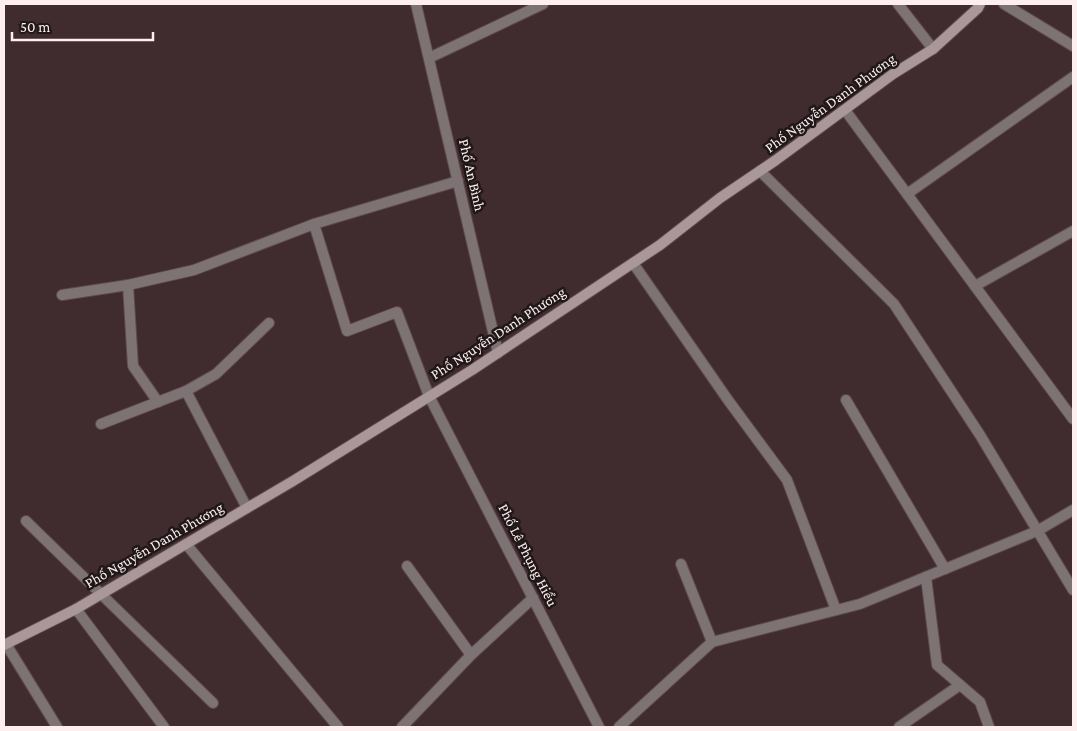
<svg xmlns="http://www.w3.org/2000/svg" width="1077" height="731" viewBox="0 0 1077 731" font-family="'Crimson Pro',serif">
  <rect width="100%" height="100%" fill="#402b2e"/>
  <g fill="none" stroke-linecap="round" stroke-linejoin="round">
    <defs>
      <g id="street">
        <path d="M 416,4 L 498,353"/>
        <path d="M 898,4 L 933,49"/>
        <path d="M 1004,4 L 1073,46"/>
        <path d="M 429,58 L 543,4"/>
        <path d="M 845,110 L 1073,419"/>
        <path d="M 760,171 L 894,304 L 980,435 L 1073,590"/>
        <path d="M 907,194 L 1073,77"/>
        <path d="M 314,224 L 347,331 L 397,312 L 429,396 L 599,727"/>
        <path d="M 633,263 L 728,400 L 787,480 L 836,610"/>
        <path d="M 128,285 L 133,366 L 158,402"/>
        <path d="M 975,286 L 1073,231"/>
        <path d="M 62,295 L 128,285 L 194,270 L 314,224 L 458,181"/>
        <path d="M 186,391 L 247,508"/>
        <path d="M 846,400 L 945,569"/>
        <path d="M 101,424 L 186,391 L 216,374 L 269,323"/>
        <path d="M 26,521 L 213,703"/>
        <path d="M 186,544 L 338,727"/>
        <path d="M 681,564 L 712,642"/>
        <path d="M 407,566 L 471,655"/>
        <path d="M 926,577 L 937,665 L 980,702 L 989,727"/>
        <path d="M 76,609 L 164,727"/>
        <path d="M 6,644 L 57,727"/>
        <path d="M 402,727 L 471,655 L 533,598"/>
        <path d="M 619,727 L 712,642 L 860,604 L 1037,531 L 1073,510"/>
        <path d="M 899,727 L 960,685"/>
      </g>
      <path id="secondary" d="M 4,645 L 76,609 L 186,544 L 293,481 L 472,370 L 660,245 L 720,198 L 776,160 L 893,74 L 933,49 L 978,8 L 980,4"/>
    </defs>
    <!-- street casing -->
    <use href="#street" stroke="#5e4a4d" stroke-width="12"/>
    <!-- secondary casing -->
    <use href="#secondary" stroke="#5e4a4d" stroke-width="12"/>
    <!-- street -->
    <use href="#street" stroke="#7e7374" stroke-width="10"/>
    <!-- secondary -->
    <use href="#secondary" stroke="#a9979a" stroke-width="10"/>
  </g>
  <g text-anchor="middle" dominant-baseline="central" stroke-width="5" stroke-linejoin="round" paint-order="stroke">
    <!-- street labels -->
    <g font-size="15" fill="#fdeef0" stroke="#201718">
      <text transform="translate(830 103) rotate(-36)">Phố Nguyễn Danh Phương</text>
      <text transform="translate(472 175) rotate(77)">Phố An Bình</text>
      <text transform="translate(498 333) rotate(-33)">Phố Nguyễn Danh Phương</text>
      <text transform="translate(154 545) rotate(-30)">Phố Nguyễn Danh Phương</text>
      <text transform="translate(528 555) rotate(63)">Phố Lê Phụng Hiểu</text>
    </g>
  </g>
  <!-- border -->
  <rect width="1077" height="731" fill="none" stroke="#fdeef0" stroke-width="10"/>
  <!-- scale -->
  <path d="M12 32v8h141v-8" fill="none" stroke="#fdeef0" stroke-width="2.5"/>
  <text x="20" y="32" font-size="15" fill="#fdeef0" stroke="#201718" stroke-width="4" paint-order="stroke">50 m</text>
</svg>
